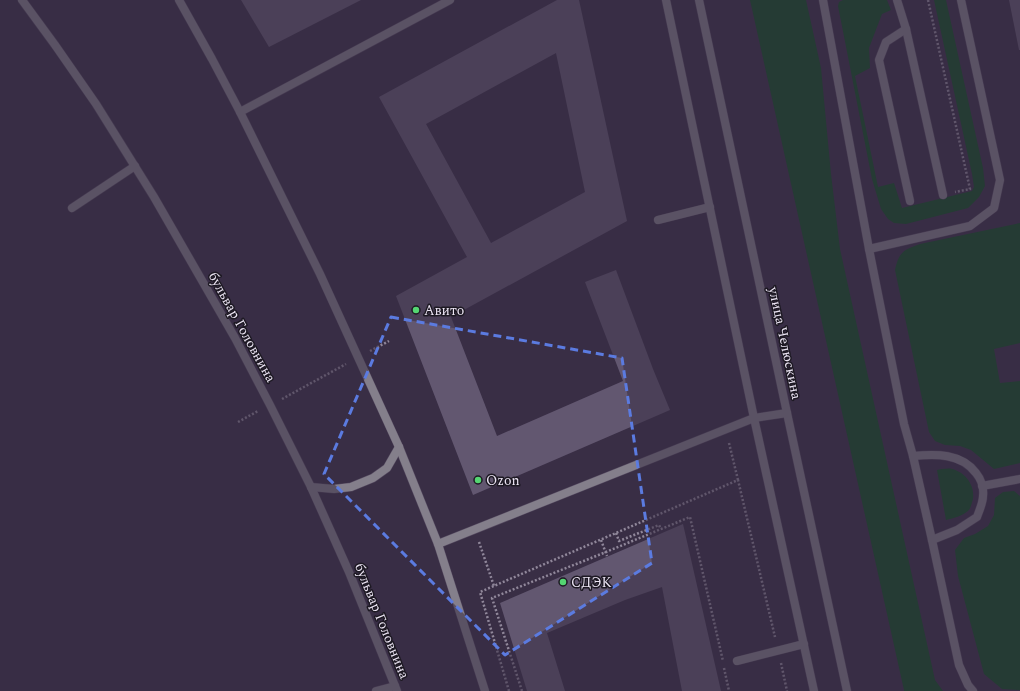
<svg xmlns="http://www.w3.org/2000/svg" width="1020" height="691" viewBox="0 0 1020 691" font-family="Spectral,serif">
  <rect width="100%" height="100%" fill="#392e45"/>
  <!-- green -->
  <g fill="#0e4c20">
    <path d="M 750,0 L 806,0 L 821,68 L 831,174 L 840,249 L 935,680 L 943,691 L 904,691 L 904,690 Z"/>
    <path d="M 843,0 L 887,0 L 891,10 L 882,14 L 869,48 L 870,68 L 855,76 L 878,187 L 894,183 L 902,208 L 972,191 L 974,187 L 972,174 L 934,0 L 946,0 L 983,168 L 985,186 L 979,197 L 968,208 L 906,224 L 894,223 L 888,219 L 881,209 L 872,179 L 838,6 L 839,2 Z"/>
    <path d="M 1020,223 L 1020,343 L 994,349 L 1000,383 L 1020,381 L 1020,463 L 994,469 L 971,450 L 960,446 L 945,445 L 935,441 L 929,432 L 895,270 C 899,252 903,250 920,244 Z"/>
    <path d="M 942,469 C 945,469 949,468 952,469 C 965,472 975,485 973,499 C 972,502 971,507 969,510 C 963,516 954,518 946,520 L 937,470 Z"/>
    <path d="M 1014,491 L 1020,496 L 1020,690 L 1002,689 L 984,674 L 958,576 L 955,550 L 964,538 L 975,534 L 988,526 L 994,515 L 995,498 L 1003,492 Z"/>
  </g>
  <!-- building -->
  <g fill="#625770" fill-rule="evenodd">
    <path d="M 241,0 L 361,0 L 269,47 Z"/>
    <path d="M 557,0 L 579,0 L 627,221 L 451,317 L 497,436 L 623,381 L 585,282 L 616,270 L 653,369 L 670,410 L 473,495 L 396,296 L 467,257 L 379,97 ZM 556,53 L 585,192 L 491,243 L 426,124 Z"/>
    <path d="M 1009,0 L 1020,0 L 1020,50 L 1019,50 Z"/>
    <path d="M 683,524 L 721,691 L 682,691 L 662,587 L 625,600 L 547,633 L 565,691 L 527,691 L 500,603 Z"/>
  </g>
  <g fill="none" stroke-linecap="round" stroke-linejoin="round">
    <defs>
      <g id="lane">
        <path d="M 823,0 L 869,249 L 904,424 L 913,456 L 932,540 L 959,665 L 968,685 L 973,691"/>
        <path d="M 897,0 L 906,29 L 943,195"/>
        <path d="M 906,29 L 886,42 L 879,60 L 910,201"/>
        <path d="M 240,112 L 450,0"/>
        <path d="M 72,208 L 135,166"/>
        <path d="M 658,220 L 710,207"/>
        <path d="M 869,249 L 970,226 L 994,208 L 1000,180 L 961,0"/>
        <path d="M 913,456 C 936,454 961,453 976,473 C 981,479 984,488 983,496 C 983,503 979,511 977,517 L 957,530 L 932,540"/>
        <path d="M 982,486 L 1020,479"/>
        <path d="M 438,544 L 754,418 L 787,413"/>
        <path d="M 737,661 L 804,644"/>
        <path d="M 376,691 L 395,686"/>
      </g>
      <g id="street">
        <path d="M 22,0 L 55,45 L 96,104 L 154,197 L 235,338 L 270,405 L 311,487 L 349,572 L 397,691"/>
        <path d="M 179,0 L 212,59 L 240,112 L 320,274 L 399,447 L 438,544 L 485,691"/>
        <path d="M 666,0 L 754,418 L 814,691"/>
        <path d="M 699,0 L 787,413 L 847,691"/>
        <path d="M 311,487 L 334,489 L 351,487 L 373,478 L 387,468 L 399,447"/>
      </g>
    </defs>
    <!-- lane casing -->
    <use href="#lane" stroke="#564b61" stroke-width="9"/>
    <!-- street casing -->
    <use href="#street" stroke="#564b61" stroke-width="9"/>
    <!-- path -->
    <g stroke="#90879a" stroke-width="2.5" stroke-dasharray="2 2" stroke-linecap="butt">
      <path d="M 928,0 L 970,189 L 955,192"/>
      <path d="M 370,351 L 389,341"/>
      <path d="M 282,399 L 346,364"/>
      <path d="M 238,422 L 258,411"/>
      <path d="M 729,443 L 738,480"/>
      <path d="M 616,533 L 619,541 L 659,525 L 661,529"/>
      <path d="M 601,540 L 607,556"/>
      <path d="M 479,542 L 494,586"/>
      <path d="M 781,663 L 787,691"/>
      <path d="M 724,668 L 729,691"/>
      <path d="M 509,691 L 480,592 L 738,480 L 775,637"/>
      <path d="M 522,691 L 492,598 L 606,552 L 690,517 L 723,661"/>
    </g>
    <!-- lane -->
    <use href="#lane" stroke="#847f8b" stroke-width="8"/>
    <!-- street -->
    <use href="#street" stroke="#847f8b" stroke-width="8"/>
  </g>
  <!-- marked area -->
  <path d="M0 0H1020V691H0ZM 391,317 L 622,358 L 652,563 L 505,655 L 324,474 Z" fill="#392e45" fill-opacity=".55" fill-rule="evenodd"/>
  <path fill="none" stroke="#5b7be0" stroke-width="3" stroke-dasharray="8 5" stroke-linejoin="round" d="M 391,317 L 622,358 L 652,563 L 505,655 L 324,474 Z"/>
  <!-- markers -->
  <g fill="#54d672" stroke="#1d1923" stroke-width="1.5">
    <circle cx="416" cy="310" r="4"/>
    <circle cx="478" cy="480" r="4"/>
    <circle cx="563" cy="582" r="4"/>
  </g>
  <g text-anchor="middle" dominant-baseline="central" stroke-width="3" stroke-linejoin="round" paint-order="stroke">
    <!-- poi labels -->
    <g font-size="14" fill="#ece5f4" stroke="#1d1923" text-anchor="start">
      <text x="424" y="310">Авито</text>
      <text x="486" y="480">Ozon</text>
      <text x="571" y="582">СДЭК</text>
    </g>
    <!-- street labels -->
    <g font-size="14" fill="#ece5f4" stroke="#1d1923">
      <text transform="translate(242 327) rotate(61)">бульвар Головнина</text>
      <text transform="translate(785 343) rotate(78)">улица Челюскина</text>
      <text transform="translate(382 621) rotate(68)">бульвар Головнина</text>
    </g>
  </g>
</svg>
